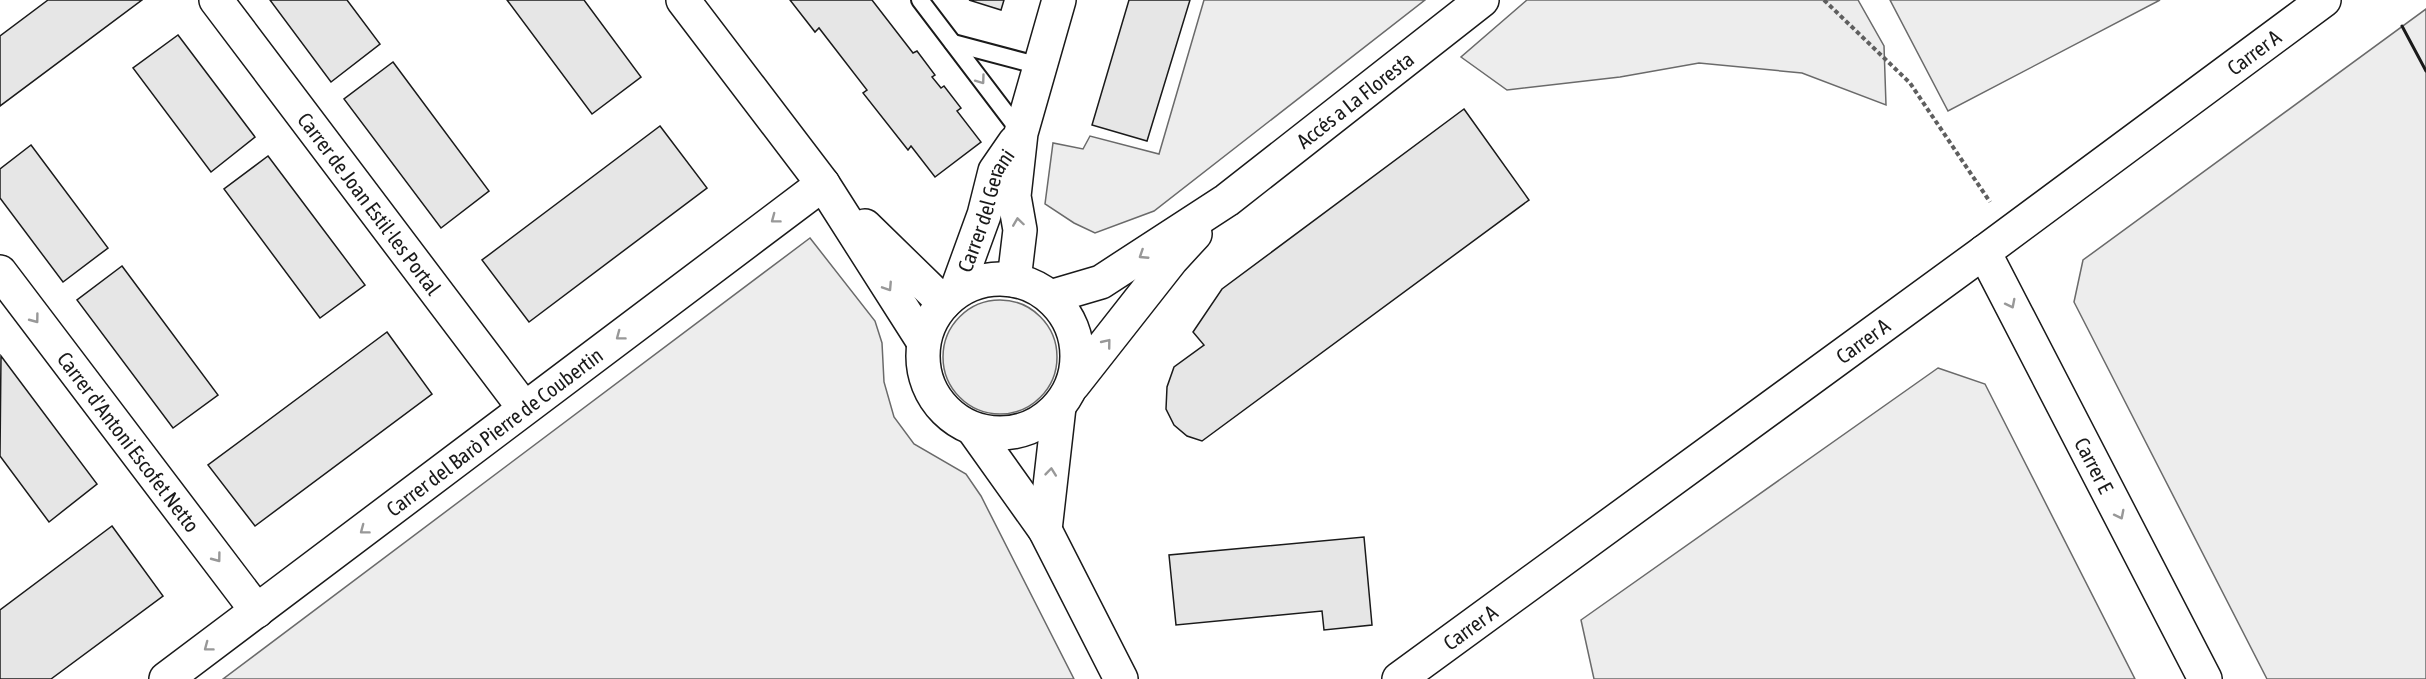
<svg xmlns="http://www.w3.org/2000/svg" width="2426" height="679" viewBox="0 0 2426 679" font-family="'Asap Condensed',sans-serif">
  <rect width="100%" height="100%" fill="#fff"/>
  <!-- built -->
  <g fill="#ededed" stroke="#6a6a6a" stroke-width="1.5">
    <path d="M 1204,0 L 1425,0 L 1154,211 L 1095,233 L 1074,223 L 1045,204 L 1053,143 L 1083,149 L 1090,136 L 1159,154 Z"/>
    <path d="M 1527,0 L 1858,0 L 1884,46 L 1886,105 L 1802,73 L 1699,63 L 1620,77 L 1507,90 L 1461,57 Z"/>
    <path d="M 1890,0 L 2160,0 L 1948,111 Z"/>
    <path d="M 2426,9 L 2426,679 L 2267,679 L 2074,302 L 2083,260 Z"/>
    <path d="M 810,238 L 875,321 L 882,343 L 884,382 L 894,417 L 914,444 L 966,474 L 981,496 L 1074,679 L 223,679 Z"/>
    <circle cx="1000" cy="357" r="57"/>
    <path d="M 1938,368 L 1985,384 L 2135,679 L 1594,679 L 1581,620 Z"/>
  </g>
  <!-- building -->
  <g fill="#e6e6e6" stroke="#1a1a1a" stroke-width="1.5">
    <path d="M 48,0 L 142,0 L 0,106 L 0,36 Z"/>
    <path d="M 270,0 L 347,0 L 380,44 L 331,82 Z"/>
    <path d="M 507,0 L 584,0 L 641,77 L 592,114 Z"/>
    <path d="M 790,0 L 872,0 L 913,53 L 917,51 L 935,75 L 932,77 L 941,88 L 944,86 L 961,108 L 957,111 L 981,142 L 935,177 L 911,146 L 908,150 L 863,93 L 867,90 L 819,28 L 815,32 Z"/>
    <path d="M 969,0 L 1004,0 L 1001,10 Z"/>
    <path d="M 1129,0 L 1190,0 L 1147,141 L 1092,125 Z"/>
    <path d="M 178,35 L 255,137 L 211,172 L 133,68 Z"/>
    <path d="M 393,62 L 489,191 L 441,228 L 344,99 Z"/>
    <path d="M 1464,109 L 1529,200 L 1202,441 L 1187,436 L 1174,425 L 1166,409 L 1167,387 L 1174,367 L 1204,345 L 1193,332 L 1222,289 Z"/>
    <path d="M 660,126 L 707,188 L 529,322 L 482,260 Z"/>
    <path d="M 31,145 L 108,248 L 63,282 L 0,198 L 0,169 Z"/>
    <path d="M 268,156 L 365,285 L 320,318 L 224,189 Z"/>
    <path d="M 122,266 L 218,395 L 173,428 L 77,300 Z"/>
    <path d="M 387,332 L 432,394 L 255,526 L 208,465 Z"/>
    <path d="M 1,356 L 97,484 L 49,522 L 0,456 Z"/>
    <path d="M 112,526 L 163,596 L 51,679 L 0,679 L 0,610 Z"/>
    <path d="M 1364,537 L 1372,625 L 1324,630 L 1322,611 L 1176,625 L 1169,555 Z"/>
  </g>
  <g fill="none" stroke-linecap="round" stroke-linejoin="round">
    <defs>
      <g id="service">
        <path d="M 920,0 L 1021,133"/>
        <path d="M 953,43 L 1040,66"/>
      </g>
      <g id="minor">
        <path id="s1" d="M 216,0 L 524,408"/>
        <path d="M 683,0 L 823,184 L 923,341"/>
        <path d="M 865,226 L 944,303"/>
        <path id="s2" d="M 1984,252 L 2205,679"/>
        <path id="s3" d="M 0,272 L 257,611"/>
        <circle cx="1000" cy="356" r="77"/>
        <path d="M 1014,280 L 1020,230 L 1014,196 L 1021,133 L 1059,0"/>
        <path id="s4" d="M 956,292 L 984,215 L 995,171 L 1015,142"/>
        <path id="s5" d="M 1050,297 L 1101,282 L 1227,200 L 1482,0"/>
        <path d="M 1073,385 L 1172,259 L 1195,234"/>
        <path d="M 973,429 L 1045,530 L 1121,679"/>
        <path d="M 1045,530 L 1059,407"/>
        <path id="s6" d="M 166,679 L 823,184"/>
        <path id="s7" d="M 1399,679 L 1984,252 L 2324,0"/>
      </g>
    </defs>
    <!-- service casing -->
    <use href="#service" stroke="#1a1a1a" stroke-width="20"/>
    <!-- minor casing -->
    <use href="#minor" stroke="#1a1a1a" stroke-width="36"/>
    <!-- path -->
    <path stroke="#5f5f5f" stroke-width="4" stroke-dasharray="4.5 3" stroke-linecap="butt" d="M 1824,0 L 1910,83 L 1990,202"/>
    <!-- service -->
    <use href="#service" stroke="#fff" stroke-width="16"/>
    <!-- minor -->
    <use href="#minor" stroke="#fff" stroke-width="33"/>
    <!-- wall -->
    <path stroke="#1a1a1a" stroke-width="3" d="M 2402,26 L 2426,71"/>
  </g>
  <!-- one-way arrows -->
  <defs><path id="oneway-chevron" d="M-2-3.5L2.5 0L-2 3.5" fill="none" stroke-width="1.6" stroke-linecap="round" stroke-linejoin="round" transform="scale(1.5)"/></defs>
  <g stroke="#989898">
    <use href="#oneway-chevron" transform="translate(981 80) rotate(54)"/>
    <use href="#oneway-chevron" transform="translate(775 219) rotate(143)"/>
    <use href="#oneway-chevron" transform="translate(1018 222) rotate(-98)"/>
    <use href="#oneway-chevron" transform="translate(1143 255) rotate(147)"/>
    <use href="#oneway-chevron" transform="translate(888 287) rotate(57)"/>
    <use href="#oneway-chevron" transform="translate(2011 304) rotate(63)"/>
    <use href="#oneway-chevron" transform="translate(35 319) rotate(53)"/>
    <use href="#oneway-chevron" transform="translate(620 336) rotate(143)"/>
    <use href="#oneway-chevron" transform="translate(1107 343) rotate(-51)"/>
    <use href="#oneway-chevron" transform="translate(1051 472) rotate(-84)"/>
    <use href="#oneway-chevron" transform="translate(2120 515) rotate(63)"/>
    <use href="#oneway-chevron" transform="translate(364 530) rotate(143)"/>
    <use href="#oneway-chevron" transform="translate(217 558) rotate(53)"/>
    <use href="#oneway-chevron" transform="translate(208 647) rotate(143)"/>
  </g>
  <g text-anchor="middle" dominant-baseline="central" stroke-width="4.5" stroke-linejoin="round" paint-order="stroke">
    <!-- street labels -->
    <g font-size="21" fill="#1a1a1a" stroke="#fff">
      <text stroke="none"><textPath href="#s7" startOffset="1060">Carrer A</textPath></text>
      <text stroke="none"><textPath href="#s5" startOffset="366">Accés a La Floresta</textPath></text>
      <text stroke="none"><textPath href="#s1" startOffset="255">Carrer de Joan Estil·les Portal</textPath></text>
      <text stroke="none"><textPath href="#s4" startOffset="87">Carrer del Gerani</textPath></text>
      <text stroke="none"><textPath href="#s7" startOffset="574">Carrer A</textPath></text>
      <text stroke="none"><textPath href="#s6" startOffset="411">Carrer del Barò Pierre de Coubertin</textPath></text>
      <text stroke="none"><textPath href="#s3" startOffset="213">Carrer d'Antoni Escofet Netto</textPath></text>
      <text stroke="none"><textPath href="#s2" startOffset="240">Carrer E</textPath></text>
      <text stroke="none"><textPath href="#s7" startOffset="88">Carrer A</textPath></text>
    </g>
  </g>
</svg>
